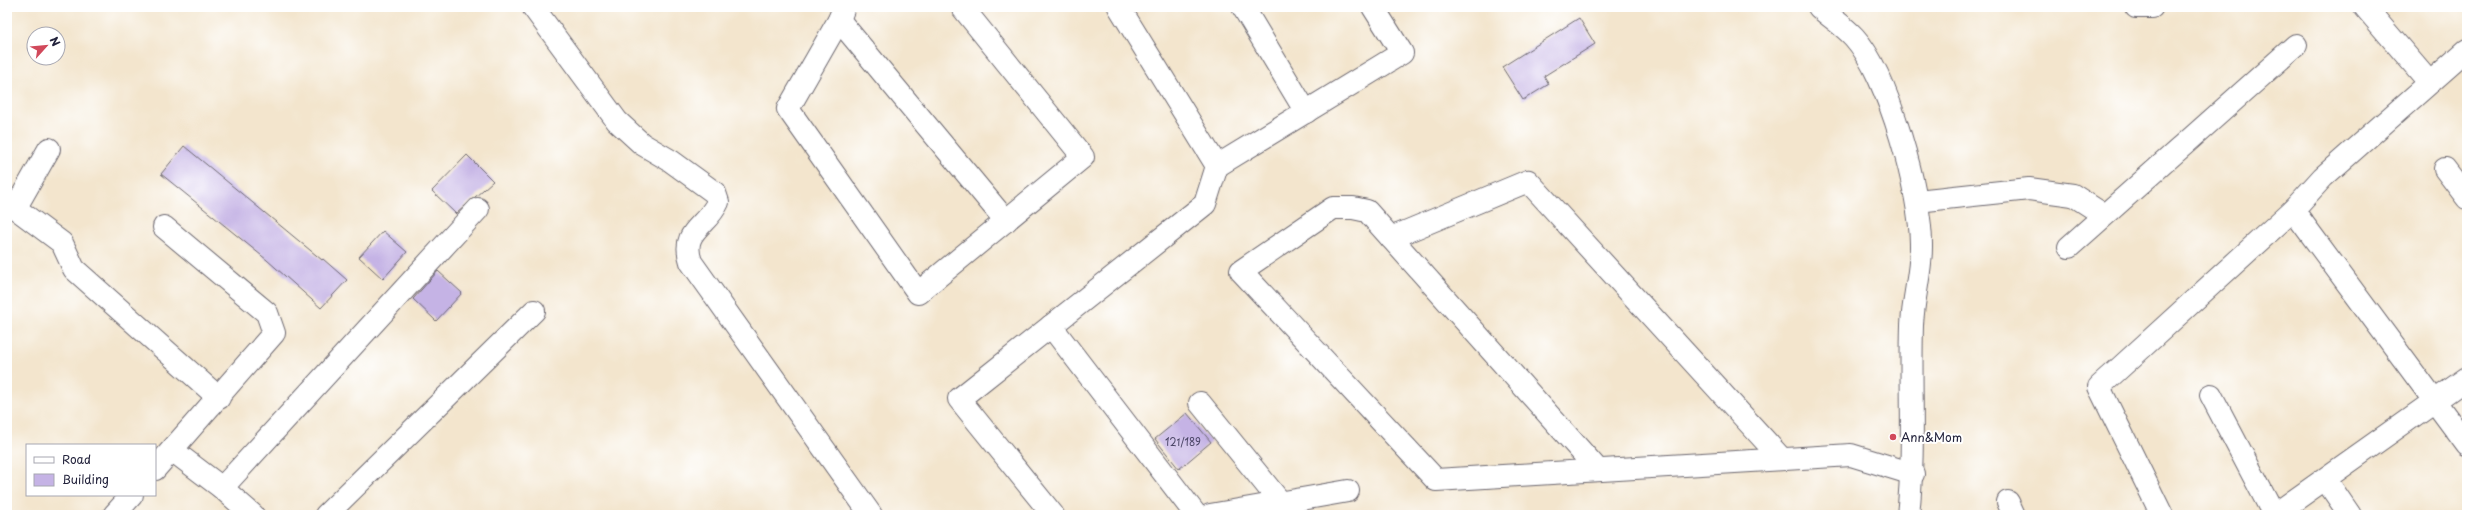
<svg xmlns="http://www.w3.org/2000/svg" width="2474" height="522" viewBox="0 0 2474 522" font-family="'Playpen Sans',sans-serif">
  <rect width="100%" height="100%" fill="#fff"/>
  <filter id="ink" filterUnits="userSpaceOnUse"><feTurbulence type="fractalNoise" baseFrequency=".025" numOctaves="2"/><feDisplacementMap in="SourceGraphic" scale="8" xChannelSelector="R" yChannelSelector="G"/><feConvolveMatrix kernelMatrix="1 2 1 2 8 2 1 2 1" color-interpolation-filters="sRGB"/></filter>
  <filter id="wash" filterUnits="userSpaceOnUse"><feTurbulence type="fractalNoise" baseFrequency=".012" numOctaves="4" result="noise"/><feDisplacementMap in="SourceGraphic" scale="16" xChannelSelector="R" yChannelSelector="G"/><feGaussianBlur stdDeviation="0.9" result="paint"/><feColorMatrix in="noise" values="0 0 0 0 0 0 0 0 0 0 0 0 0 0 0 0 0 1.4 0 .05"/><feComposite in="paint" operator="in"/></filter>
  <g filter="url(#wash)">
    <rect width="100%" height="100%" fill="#f3e5cd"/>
    <g id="blocks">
      <!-- building -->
      <g fill="#c5b3e5">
        <path d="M 1579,18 L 1595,44 L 1544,76 L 1549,84 L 1523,100 L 1502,67 Z"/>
        <path d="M 184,146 L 322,260 L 323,259 L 347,280 L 321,308 L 267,260 L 161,174 Z"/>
        <path d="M 467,155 L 493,181 L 456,214 L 432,191 Z"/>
        <path d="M 383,231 L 407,252 L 383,279 L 359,257 Z"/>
        <path d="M 438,271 L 462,293 L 436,321 L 413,299 Z"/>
        <path d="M 1187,413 L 1211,442 L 1179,469 L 1155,439 Z"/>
      </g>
    </g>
  </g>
  <g filter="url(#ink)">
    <use href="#blocks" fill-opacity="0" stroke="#6b666e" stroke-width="1"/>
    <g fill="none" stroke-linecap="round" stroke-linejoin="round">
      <defs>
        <g id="minor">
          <path d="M 533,7 L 617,121 L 642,144 L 671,161 L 715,193 L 718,202 C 707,227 680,230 691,262 L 871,515"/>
          <path d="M 844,7 L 839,20 L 788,109 L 918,293 L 1083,157 L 962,7"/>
          <path d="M 1243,7 L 1306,112"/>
          <path d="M 1819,7 C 1830,17 1844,26 1854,37 C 1888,74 1922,196 1921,247 C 1921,273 1913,299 1912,325 C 1910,389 1915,452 1908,515"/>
          <path d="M 2136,7 L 2152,7"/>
          <path d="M 2365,7 L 2429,82"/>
          <path d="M 839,20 L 1006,221"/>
          <path d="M 1217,166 L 1402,53 L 1373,7"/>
          <path d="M 2445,169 L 2467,198"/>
          <path d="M 1917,201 L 2029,189 L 2073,195 L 2104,215"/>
          <path d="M 7,202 L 62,243 L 74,269 L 219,398"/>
          <path d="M 16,207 L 49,149"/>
          <path d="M 2293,210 L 2467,445"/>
          <path d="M 1391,238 L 1528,181 L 1781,458"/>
          <path d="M 2069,247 L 2296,45"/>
          <path d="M 1051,326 L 1196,515"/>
          <path d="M 2211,395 L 2274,515"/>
          <path d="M 1200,403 L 1281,503"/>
          <path d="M 172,450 L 222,488 L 253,515"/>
          <path d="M 155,469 L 274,333 L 267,313 L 164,227"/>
          <path d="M 1598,470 L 1367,211 L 1353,208 L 1333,208 L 1241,271 L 1436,480 L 1851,455 L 1913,474"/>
          <path d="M 2326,480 L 2350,515"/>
          <path d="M 222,488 L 478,209"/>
          <path d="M 2008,502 L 2014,515"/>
          <path d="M 114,515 L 132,495"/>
          <path d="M 326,515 L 534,311"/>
          <path d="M 1053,515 L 959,399 L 1205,204 L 1217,166 L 1119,7"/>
          <path d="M 1210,515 L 1348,491"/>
          <path d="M 2162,515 L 2099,387 L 2293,210 L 2323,177 L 2467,50"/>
          <path d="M 2274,515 L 2467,378"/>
        </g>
      </defs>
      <!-- minor casing -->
      <use href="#minor" stroke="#6b666e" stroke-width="24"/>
      <!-- minor -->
      <use href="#minor" stroke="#fff" stroke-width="22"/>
    </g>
  </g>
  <!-- markers -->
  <circle fill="#d1495b" stroke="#fff" stroke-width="1.5" cx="1893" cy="437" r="4"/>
  <g text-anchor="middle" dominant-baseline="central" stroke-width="4" stroke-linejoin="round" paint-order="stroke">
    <!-- number labels -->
    <g font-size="10" fill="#4b4666">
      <text x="1183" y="441">121/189</text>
    </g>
    <!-- poi labels -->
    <g font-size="12" fill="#22223b" stroke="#fff" text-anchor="start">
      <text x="1901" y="437">Ann&amp;Mom</text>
    </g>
  </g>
  <!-- margin -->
  <rect width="2474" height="522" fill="none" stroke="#fff" stroke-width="24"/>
  <!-- legend -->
  <rect x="26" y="444" width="130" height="52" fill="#ffffff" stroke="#a7a7b1"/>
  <rect x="34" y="457" width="20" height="6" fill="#ffffff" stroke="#a7a7b1"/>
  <text x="62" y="464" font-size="12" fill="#22223b">Road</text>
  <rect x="34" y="474" width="20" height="12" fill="#c5b3e5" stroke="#a7a7b1"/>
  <text x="62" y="484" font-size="12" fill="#22223b">Building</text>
  <!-- north arrow -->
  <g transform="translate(46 46) rotate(63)"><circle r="19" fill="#ffffff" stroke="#a7a7b1"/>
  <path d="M0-3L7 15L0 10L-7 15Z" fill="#d1495b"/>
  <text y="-6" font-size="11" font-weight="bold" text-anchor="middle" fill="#22223b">N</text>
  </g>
</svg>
